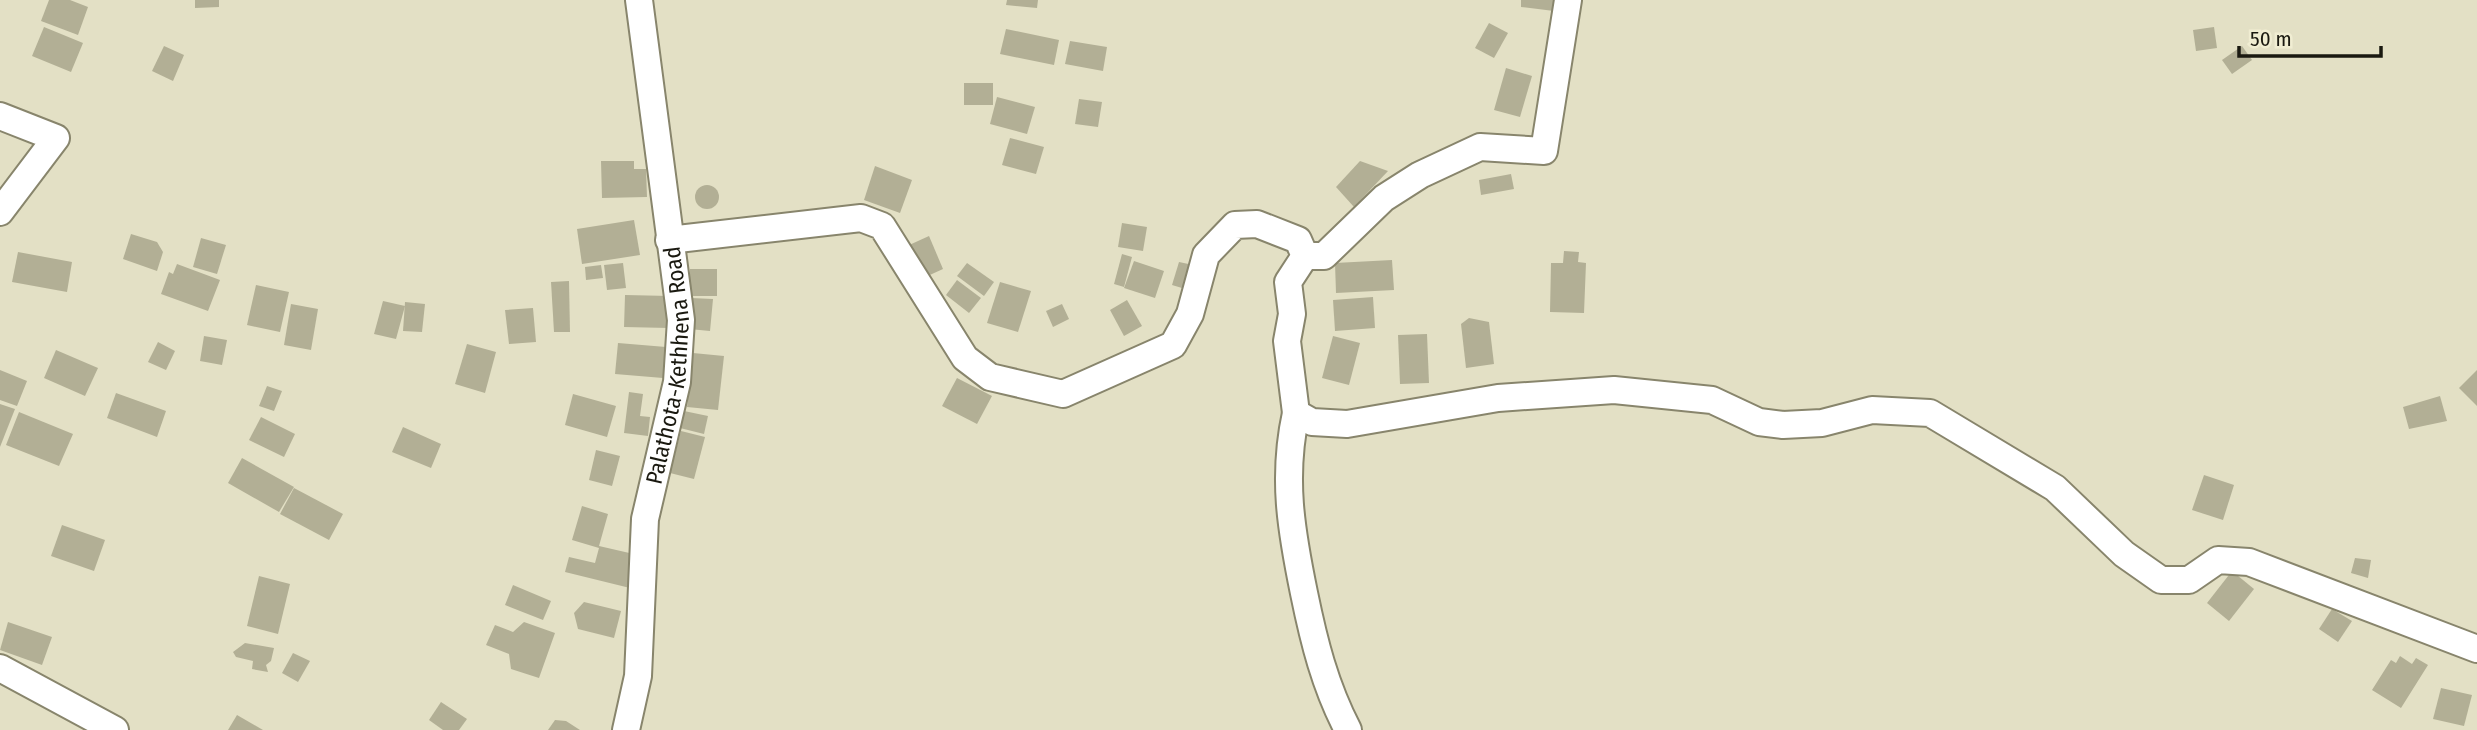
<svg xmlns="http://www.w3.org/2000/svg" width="2477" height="730" viewBox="0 0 2477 730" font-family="'Fira Sans Condensed',sans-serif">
  <rect width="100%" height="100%" fill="#e3e0c5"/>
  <!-- building -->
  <g fill="#b2af95">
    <path d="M 49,0 L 70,0 L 88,7 L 78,35 L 41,21 Z"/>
    <path d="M 195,0 L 219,0 L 219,7 L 195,8 Z"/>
    <path d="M 1007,0 L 1038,0 L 1037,8 L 1006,5 Z"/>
    <path d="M 1521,0 L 1555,0 L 1554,11 L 1521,7 Z"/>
    <path d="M 1489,23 L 1508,33 L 1494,58 L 1475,48 Z"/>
    <path d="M 44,27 L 83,43 L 71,72 L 32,56 Z"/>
    <path d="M 2214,27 L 2217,48 L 2196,51 L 2193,30 Z"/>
    <path d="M 1006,29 L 1059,40 L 1054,65 L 1000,54 Z"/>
    <path d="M 1070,41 L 1107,47 L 1103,71 L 1065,64 Z"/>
    <path d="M 164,46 L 184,55 L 173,81 L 152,71 Z"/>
    <path d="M 2242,46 L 2252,60 L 2232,74 L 2222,60 Z"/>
    <path d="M 1506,68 L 1532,76 L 1520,117 L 1494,110 Z"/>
    <rect x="964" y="83" width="29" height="22"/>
    <path d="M 997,97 L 1035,107 L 1027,134 L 990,124 Z"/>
    <path d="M 1079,99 L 1102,102 L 1098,127 L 1075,124 Z"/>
    <path d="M 1010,138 L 1044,147 L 1036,174 L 1002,165 Z"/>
    <path d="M 601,161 L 634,161 L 634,169 L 646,169 L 647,197 L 602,198 Z"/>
    <path d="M 1360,161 L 1388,171 L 1354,207 L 1336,187 Z"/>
    <path d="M 875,166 L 912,180 L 900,213 L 864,200 Z"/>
    <path d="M 1511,174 L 1514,189 L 1481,195 L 1479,180 Z"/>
    <circle cx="707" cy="197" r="12"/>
    <path d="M 634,220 L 640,255 L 582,264 L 577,229 Z"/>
    <path d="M 1122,223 L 1147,227 L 1143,251 L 1118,247 Z"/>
    <path d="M 131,234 L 157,242 L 163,252 L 157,271 L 123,259 Z"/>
    <path d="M 929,236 L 943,269 L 921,279 L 907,246 Z"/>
    <path d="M 201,238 L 226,245 L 217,274 L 193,267 Z"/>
    <path d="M 1564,251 L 1579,252 L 1578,262 L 1586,263 L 1584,313 L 1550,312 L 1551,263 L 1563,263 Z"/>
    <path d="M 18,252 L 72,262 L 67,292 L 12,282 Z"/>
    <path d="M 1122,254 L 1132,257 L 1124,287 L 1114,284 Z"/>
    <path d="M 1392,260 L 1394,290 L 1336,293 L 1335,263 Z"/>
    <path d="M 1134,261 L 1164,271 L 1155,298 L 1124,288 Z"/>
    <path d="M 1179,262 L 1198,266 L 1192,291 L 1172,285 Z"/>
    <path d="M 623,263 L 626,288 L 607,290 L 604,265 Z"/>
    <path d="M 967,263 L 994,282 L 984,296 L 957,276 Z"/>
    <path d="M 177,264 L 220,280 L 208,311 L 161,294 L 169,272 L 173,274 Z"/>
    <path d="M 601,265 L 603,278 L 586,280 L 585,267 Z"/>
    <rect x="690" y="269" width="27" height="27"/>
    <path d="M 957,280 L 981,298 L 969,313 L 946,295 Z"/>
    <path d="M 569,281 L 570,332 L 554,332 L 551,282 Z"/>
    <path d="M 1000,282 L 1031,291 L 1018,332 L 987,323 Z"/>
    <path d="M 256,285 L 289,292 L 280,332 L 247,325 Z"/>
    <path d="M 625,295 L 670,296 L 669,328 L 624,327 Z"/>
    <path d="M 1373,297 L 1375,328 L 1335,331 L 1333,300 Z"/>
    <path d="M 691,298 L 713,299 L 710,331 L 689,329 Z"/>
    <path d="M 1127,300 L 1142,326 L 1124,336 L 1110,310 Z"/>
    <path d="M 383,301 L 405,306 L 396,339 L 374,334 Z"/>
    <path d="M 405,302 L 425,304 L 422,332 L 403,331 Z"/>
    <path d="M 291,304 L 318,309 L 311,350 L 284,345 Z"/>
    <path d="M 1062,304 L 1069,319 L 1053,327 L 1046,311 Z"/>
    <path d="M 533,308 L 536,342 L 509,344 L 505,310 Z"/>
    <path d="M 1469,318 L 1489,322 L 1494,364 L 1466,368 L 1461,324 Z"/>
    <path d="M 1427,334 L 1429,383 L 1400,384 L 1398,335 Z"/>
    <path d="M 204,336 L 227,340 L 222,365 L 200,361 Z"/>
    <path d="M 1333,336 L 1360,343 L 1349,385 L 1322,378 Z"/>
    <path d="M 158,342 L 175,351 L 166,370 L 148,362 Z"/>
    <path d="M 618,343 L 666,347 L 663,378 L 615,374 Z"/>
    <path d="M 467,344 L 496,352 L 485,393 L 455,384 Z"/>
    <path d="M 56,350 L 98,368 L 85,396 L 44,378 Z"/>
    <path d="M 693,353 L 724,356 L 718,410 L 687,407 Z"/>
    <path d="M 0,370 L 27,381 L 17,406 L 0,400 Z"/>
    <path d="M 2477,370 L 2477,406 L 2459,388 Z"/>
    <path d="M 957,378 L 992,396 L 977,424 L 942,406 Z"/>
    <path d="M 267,386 L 282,391 L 274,411 L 259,406 Z"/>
    <path d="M 629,392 L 643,394 L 640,416 L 650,417 L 648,436 L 624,433 Z"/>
    <path d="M 116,393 L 166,411 L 157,437 L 107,418 Z"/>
    <path d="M 573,394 L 616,406 L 607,437 L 565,425 Z"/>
    <path d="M 2440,396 L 2447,421 L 2409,429 L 2403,407 Z"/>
    <path d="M 0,404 L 15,409 L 0,447 Z"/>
    <path d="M 684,411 L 708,416 L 704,434 L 680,428 Z"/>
    <path d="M 19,412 L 73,434 L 59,466 L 6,445 Z"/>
    <path d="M 261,417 L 295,434 L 284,457 L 249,440 Z"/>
    <path d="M 403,427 L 441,444 L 431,468 L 392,452 Z"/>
    <path d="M 681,431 L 705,437 L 694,479 L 670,473 Z"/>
    <path d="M 596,450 L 620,456 L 612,486 L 589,480 Z"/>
    <path d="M 242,458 L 294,487 L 279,512 L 228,483 Z"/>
    <path d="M 2204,475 L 2234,485 L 2223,520 L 2192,510 Z"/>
    <path d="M 294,488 L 343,514 L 329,540 L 280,514 Z"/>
    <path d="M 582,506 L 608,514 L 599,546 L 638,555 L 630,588 L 565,572 L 569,557 L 595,563 L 599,548 L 572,540 Z"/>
    <path d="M 62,525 L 105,540 L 94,571 L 51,556 Z"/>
    <path d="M 2355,558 L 2371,560 L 2368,578 L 2351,573 Z"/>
    <path d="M 2232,571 L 2254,589 L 2229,621 L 2207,603 Z"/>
    <path d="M 259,576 L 290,584 L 278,634 L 247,626 Z"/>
    <path d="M 513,585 L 551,601 L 543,620 L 505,605 Z"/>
    <path d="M 584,602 L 621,611 L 614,638 L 578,629 L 574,613 Z"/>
    <path d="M 2332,609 L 2352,621 L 2338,642 L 2319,629 Z"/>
    <path d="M 8,622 L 52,637 L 42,665 L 0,650 Z"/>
    <path d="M 524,622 L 555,633 L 539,678 L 511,669 L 509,654 L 486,645 L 495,625 L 513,632 Z"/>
    <path d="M 245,643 L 274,648 L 271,661 L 266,665 L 268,672 L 252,669 L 253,661 L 236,657 L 233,652 Z"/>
    <path d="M 293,653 L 310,661 L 298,682 L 282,673 Z"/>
    <path d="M 2400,656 L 2412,664 L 2416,658 L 2428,665 L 2401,708 L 2372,690 L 2391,660 L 2396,663 Z"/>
    <path d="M 2441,688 L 2472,695 L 2464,726 L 2433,719 Z"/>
    <path d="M 441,702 L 467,719 L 459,730 L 443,730 L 429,720 Z"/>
    <path d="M 237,715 L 263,730 L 228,730 Z"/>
    <path d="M 555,720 L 566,721 L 580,730 L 548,730 Z"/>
  </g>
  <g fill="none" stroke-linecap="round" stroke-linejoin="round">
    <defs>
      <g id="minor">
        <path d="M 0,116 L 56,138 L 0,212"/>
        <path d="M 669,240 L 861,218 L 882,226 L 965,358 L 990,377 L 1063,394 L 1173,345 L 1190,314 L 1206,255 L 1235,225 L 1257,224 L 1298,240 L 1305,256 L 1288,282 L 1292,314 L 1287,341 L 1296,413 L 1312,422 L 1347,424 L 1498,398 L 1614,390 L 1712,400 L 1759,422 L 1783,425 L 1822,423 L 1872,410 L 1930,413 L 2055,488 L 2124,554 L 2161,580 L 2189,580 L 2218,560 L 2249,562 L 2477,649"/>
        <path d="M 1305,256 L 1324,256 L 1384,198 L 1420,175 L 1480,147 L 1544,151 L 1568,0"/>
        <path d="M 1296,413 C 1282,477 1291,530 1304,593 C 1314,642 1325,686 1348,730"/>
        <path d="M 0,668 L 115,730"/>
        <path id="s1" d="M 626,730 L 638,676 L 645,519 L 677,382 L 681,320 L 639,0"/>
      </g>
    </defs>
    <!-- minor casing -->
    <use href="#minor" stroke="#88856c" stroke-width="30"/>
    <!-- minor -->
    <use href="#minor" stroke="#fff" stroke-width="26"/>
  </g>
  <g text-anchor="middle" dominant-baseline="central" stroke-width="6" stroke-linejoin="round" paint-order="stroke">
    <!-- street labels -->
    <g font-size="23" fill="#1a1910" stroke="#f0edd2">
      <text stroke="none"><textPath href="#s1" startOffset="369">Palathota-Kethhena Road</textPath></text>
    </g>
  </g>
  <!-- scale -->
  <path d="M2239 46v10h142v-10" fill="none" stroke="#1a1910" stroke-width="3.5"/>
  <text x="2250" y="46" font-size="21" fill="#1a1910" stroke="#f0edd2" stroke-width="5" paint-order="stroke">50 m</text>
</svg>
